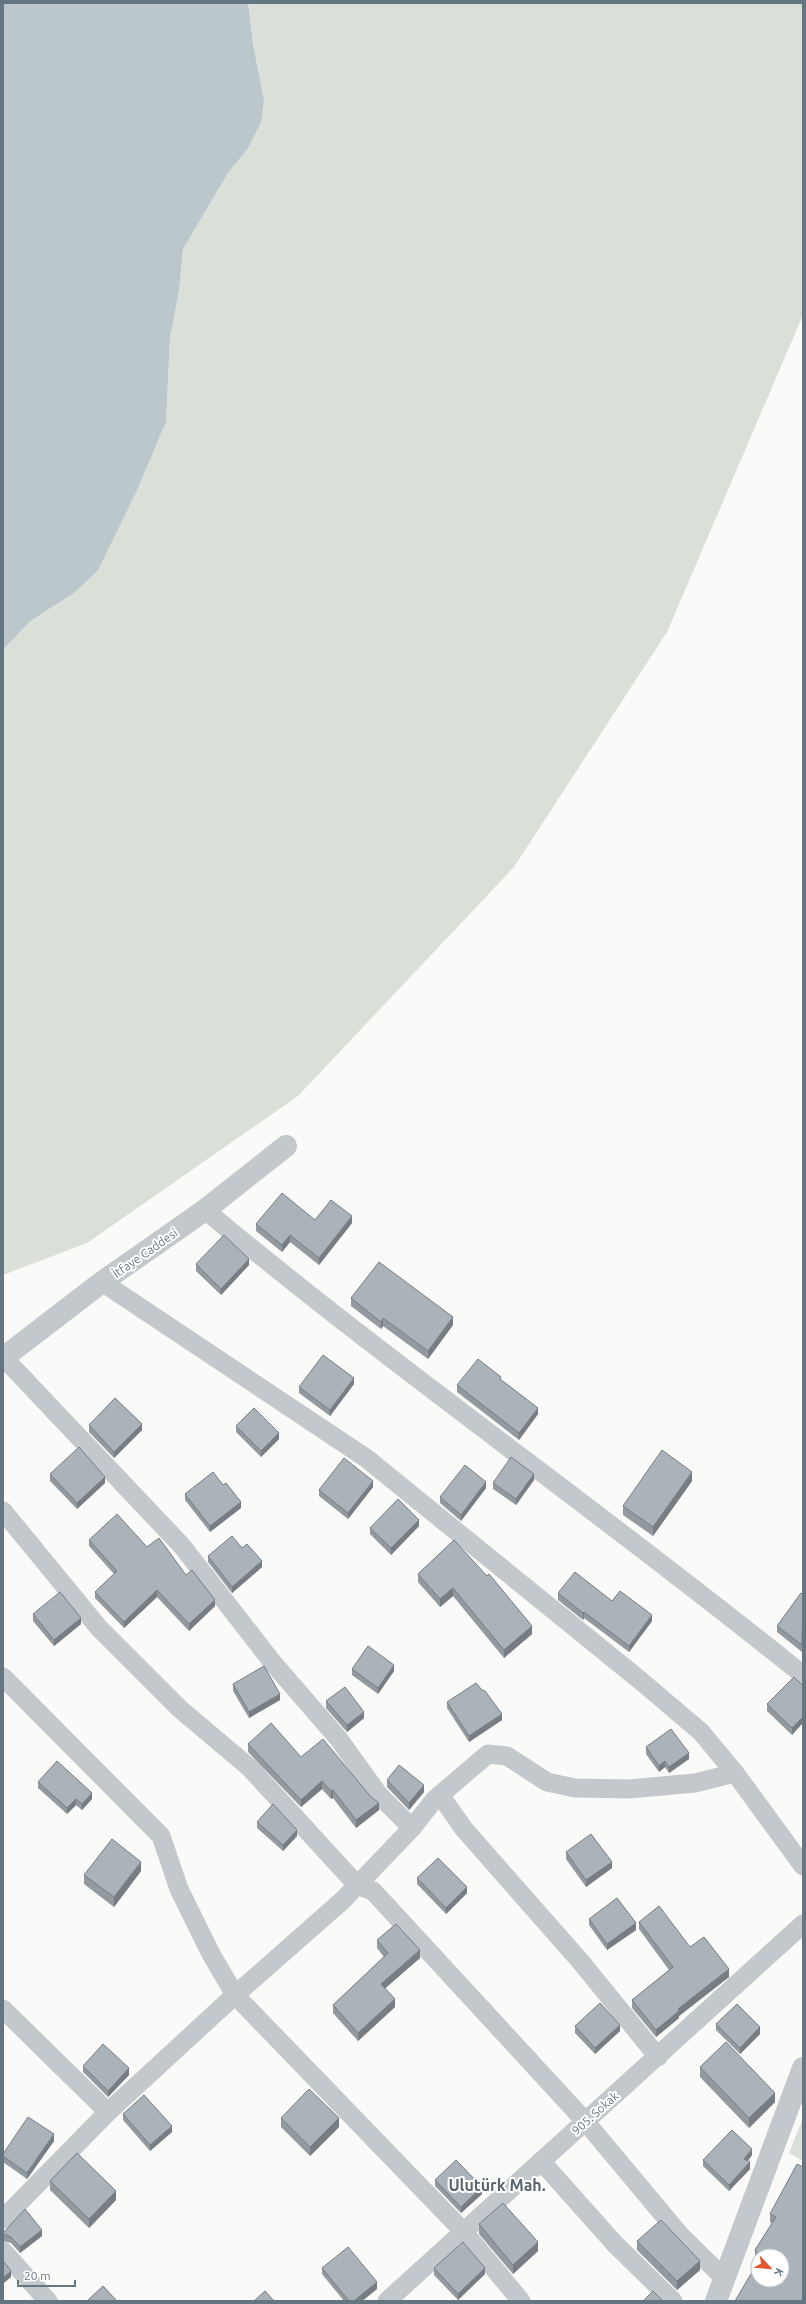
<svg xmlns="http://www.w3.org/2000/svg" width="806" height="2304" viewBox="0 0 806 2304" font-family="Ubuntu,sans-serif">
  <rect width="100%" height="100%" fill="#fafaf8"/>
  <!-- green -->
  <g fill="#dadfd7">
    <path d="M 248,3 L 803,3 L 803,315 L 667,632 L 514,867 L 298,1096 L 87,1243 L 3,1275 L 3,650 L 29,622 L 74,593 L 138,488 L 166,422 L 170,338 L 179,291 L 183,249 L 228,173 L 247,150 L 264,100 L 253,44 Z"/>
    <path d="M 803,2118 L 803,2161 L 789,2153 Z"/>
  </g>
  <!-- water -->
  <path fill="#bbc7cb" d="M 3,3 L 248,3 L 253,44 L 264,100 L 261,122 L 247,150 L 228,173 L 183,249 L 179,291 L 170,338 L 166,422 L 138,488 L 98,570 L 74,593 L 29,622 L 3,650 Z"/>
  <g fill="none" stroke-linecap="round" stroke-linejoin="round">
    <!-- minor -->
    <g stroke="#c3c8cc" stroke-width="19">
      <path d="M 205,1210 C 399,1372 607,1516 803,1675"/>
      <path d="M 102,1282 L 366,1458 L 641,1681 L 701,1732 L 735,1773 L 803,1866"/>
      <path d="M 4,1358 L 182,1546 L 273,1663 L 338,1738 L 379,1795 L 412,1828"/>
      <path d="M 3,1511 L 99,1628 L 180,1709 L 250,1768 L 357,1885 L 373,1891 L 585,2121 L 681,2236 L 725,2279"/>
      <path d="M 3,1677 L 161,1836 L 179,1889 L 211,1954 L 235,1995 L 463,2231 L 521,2301"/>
      <path d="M 440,1795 L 464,1829 L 581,1962 L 658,2057"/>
      <path d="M 3,2009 L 108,2112"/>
      <path d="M 541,2161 L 614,2243 L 673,2301"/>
      <path d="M 3,2219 L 108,2112 L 235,1995 L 343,1900 L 412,1828 L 434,1800 L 488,1754 L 507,1756 L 547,1782 L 575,1788 L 629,1789 L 695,1783 L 735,1773"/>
      <path d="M 3,2251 L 48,2301"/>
      <path d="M 387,2301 L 803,1924"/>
    </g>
    <!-- tertiary -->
    <g stroke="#c3c8cc" stroke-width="22">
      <path d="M 3,1358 L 102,1282 L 205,1210 L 286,1146"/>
      <path d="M 716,2301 L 803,2068"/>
    </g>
  </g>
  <!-- wall -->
  <g fill="#929a9f">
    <path d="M 315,1220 L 352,1223 L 319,1265 L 290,1242 L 282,1252 L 256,1231 L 256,1224 Z"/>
    <path d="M 196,1264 L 249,1265 L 221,1295 L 196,1271 Z"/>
    <path d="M 351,1298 L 453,1325 L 428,1359 L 383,1326 L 381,1329 L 351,1306 Z"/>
    <path d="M 501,1380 L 538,1414 L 519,1440 L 457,1392 L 457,1385 Z"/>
    <path d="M 354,1384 L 330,1416 L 299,1393 L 299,1387 Z"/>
    <path d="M 89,1425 L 142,1430 L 114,1458 L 89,1432 Z"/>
    <path d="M 236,1426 L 279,1439 L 261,1457 L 236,1432 Z"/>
    <path d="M 50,1474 L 105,1483 L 77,1509 L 50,1481 Z"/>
    <path d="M 534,1480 L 516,1505 L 493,1489 L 493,1483 Z"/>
    <path d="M 692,1481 L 653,1536 L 623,1515 L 623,1506 Z"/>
    <path d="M 223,1485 L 241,1508 L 210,1532 L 185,1500 L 185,1494 Z"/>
    <path d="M 373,1487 L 348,1519 L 319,1496 L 319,1490 Z"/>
    <path d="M 486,1488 L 461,1521 L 440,1503 L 440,1497 Z"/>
    <path d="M 419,1526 L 391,1555 L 370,1534 L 370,1528 Z"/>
    <path d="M 89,1540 L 186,1575 L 215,1606 L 189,1631 L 157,1597 L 124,1628 L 95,1598 L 95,1592 L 114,1574 L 89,1546 Z"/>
    <path d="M 454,1540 L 532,1634 L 504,1658 L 453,1596 L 440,1607 L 418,1582 L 418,1574 Z"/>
    <path d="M 242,1548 L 262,1567 L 232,1593 L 208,1562 L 208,1556 Z"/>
    <path d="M 558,1593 L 612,1601 L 652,1621 L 629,1652 L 584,1618 L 583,1620 L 558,1600 Z"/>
    <path d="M 803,1594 L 803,1651 L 802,1652 L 777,1632 L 777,1626 Z"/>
    <path d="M 33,1614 L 81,1624 L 54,1646 L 33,1621 Z"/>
    <path d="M 352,1669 L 394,1671 L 378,1694 L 352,1675 Z"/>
    <path d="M 794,1677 L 792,1735 L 767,1711 L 767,1704 Z"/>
    <path d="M 233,1684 L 280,1700 L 249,1718 L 233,1691 Z"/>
    <path d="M 326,1701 L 364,1718 L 347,1732 L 326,1708 Z"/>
    <path d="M 447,1702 L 502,1720 L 469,1742 L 447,1708 Z"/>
    <path d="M 248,1744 L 301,1757 L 379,1810 L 356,1828 L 333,1798 L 331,1799 L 322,1789 L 301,1807 L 248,1752 Z"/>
    <path d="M 646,1747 L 689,1759 L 669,1773 L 665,1767 L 659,1772 L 646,1754 Z"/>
    <path d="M 387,1780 L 424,1792 L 409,1810 L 387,1787 Z"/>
    <path d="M 38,1782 L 92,1799 L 82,1810 L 76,1805 L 67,1814 L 38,1788 Z"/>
    <path d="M 257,1822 L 297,1836 L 283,1851 L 257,1828 Z"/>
    <path d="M 566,1852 L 612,1868 L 586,1887 L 566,1859 Z"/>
    <path d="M 141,1871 L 114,1907 L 84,1884 L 84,1875 Z"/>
    <path d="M 417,1878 L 467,1893 L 446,1914 L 417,1884 Z"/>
    <path d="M 589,1919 L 636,1930 L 607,1950 L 589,1925 Z"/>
    <path d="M 639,1922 L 690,1947 L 729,1977 L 679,2016 L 679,2018 L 656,2037 L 632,2008 L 632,2000 L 669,1970 L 639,1929 Z"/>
    <path d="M 377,1940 L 420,1958 L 385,1988 L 395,2007 L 358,2041 L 333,2013 L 333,2005 L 384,1957 L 377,1948 Z"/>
    <path d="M 716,2024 L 760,2034 L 740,2054 L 716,2030 Z"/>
    <path d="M 575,2026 L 620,2031 L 595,2054 L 575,2033 Z"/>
    <path d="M 83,2066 L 129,2075 L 108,2097 L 83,2072 Z"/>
    <path d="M 700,2067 L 775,2102 L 749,2128 L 700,2077 Z"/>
    <path d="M 123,2114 L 172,2132 L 150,2151 L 123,2120 Z"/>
    <path d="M 281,2118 L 339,2127 L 310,2156 L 281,2127 Z"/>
    <path d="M 54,2141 L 27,2179 L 3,2162 L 3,2154 Z"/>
    <path d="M 752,2155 L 748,2161 L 750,2169 L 729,2191 L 703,2166 L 703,2160 Z"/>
    <path d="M 803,2167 L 782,2256 L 758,2256 L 758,2262 L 755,2259 L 755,2250 L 772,2223 L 770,2222 L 770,2214 Z"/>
    <path d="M 435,2180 L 482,2194 L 461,2213 L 435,2186 Z"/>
    <path d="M 50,2181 L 116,2200 L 89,2228 L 50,2190 Z"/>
    <path d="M 479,2224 L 538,2251 L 513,2274 L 479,2234 Z"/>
    <path d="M 3,2233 L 42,2236 L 20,2253 L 11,2243 L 3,2241 Z"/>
    <path d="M 637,2241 L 700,2270 L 677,2290 L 637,2250 Z"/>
    <path d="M 322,2268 L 377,2289 L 362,2301 L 344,2301 L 322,2274 Z"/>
    <path d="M 434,2268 L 485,2274 L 458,2300 L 434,2275 Z"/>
  </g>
  <!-- shaded-wall -->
  <g fill="#777d82">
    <path d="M 352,1216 L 352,1223 L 319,1265 L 319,1258 Z"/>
    <path d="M 290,1235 L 290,1242 L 282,1252 L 282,1245 Z"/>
    <path d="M 249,1259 L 249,1265 L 221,1295 L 221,1289 Z"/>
    <path d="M 453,1317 L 453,1325 L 428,1359 L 428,1351 Z"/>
    <path d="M 383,1318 L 383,1326 L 381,1329 L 381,1322 Z"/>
    <path d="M 354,1378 L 354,1384 L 330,1416 L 330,1410 Z"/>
    <path d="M 538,1408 L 538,1414 L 519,1440 L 519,1433 Z"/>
    <path d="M 142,1424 L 142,1430 L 114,1458 L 114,1452 Z"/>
    <path d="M 279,1433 L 279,1439 L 261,1457 L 261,1451 Z"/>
    <path d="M 692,1472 L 692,1481 L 653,1536 L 653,1527 Z"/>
    <path d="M 534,1474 L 534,1480 L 516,1505 L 516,1499 Z"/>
    <path d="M 105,1477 L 105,1483 L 77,1509 L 77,1503 Z"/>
    <path d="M 373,1481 L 373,1487 L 348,1519 L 348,1513 Z"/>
    <path d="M 486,1482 L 486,1488 L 461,1521 L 461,1515 Z"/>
    <path d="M 241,1502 L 241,1508 L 210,1532 L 210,1526 Z"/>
    <path d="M 419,1520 L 419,1526 L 391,1555 L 391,1548 Z"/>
    <path d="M 262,1561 L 262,1567 L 232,1593 L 232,1587 Z"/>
    <path d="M 453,1588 L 453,1596 L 440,1607 L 440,1599 Z"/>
    <path d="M 157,1590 L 157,1597 L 124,1628 L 124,1622 Z"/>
    <path d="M 215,1600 L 215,1606 L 189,1631 L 189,1624 Z"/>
    <path d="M 584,1612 L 584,1618 L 583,1620 L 583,1613 Z"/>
    <path d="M 652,1615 L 652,1621 L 629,1652 L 629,1646 Z"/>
    <path d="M 81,1618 L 81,1624 L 54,1646 L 54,1640 Z"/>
    <path d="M 532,1626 L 532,1634 L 504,1658 L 504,1650 Z"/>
    <path d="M 394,1665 L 394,1671 L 378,1694 L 378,1688 Z"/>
    <path d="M 280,1694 L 280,1700 L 249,1718 L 249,1712 Z"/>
    <path d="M 364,1712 L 364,1718 L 347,1732 L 347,1725 Z"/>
    <path d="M 502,1714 L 502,1720 L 469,1742 L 469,1736 Z"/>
    <path d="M 803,1717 L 803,1723 L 792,1735 L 792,1728 Z"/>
    <path d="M 689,1753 L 689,1759 L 669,1773 L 669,1767 Z"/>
    <path d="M 665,1761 L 665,1767 L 659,1772 L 659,1766 Z"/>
    <path d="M 322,1781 L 322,1789 L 301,1807 L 301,1800 Z"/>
    <path d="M 424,1785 L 424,1792 L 409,1810 L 409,1803 Z"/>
    <path d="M 333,1790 L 333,1798 L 331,1799 L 331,1791 Z"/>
    <path d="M 92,1793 L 92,1799 L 82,1810 L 82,1804 Z"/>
    <path d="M 76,1799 L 76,1805 L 67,1814 L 67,1808 Z"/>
    <path d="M 379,1803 L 379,1810 L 356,1828 L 356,1820 Z"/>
    <path d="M 297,1830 L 297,1836 L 283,1851 L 283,1845 Z"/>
    <path d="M 141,1862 L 141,1871 L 114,1907 L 114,1897 Z"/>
    <path d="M 612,1862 L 612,1868 L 586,1887 L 586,1880 Z"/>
    <path d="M 467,1887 L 467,1893 L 446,1914 L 446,1908 Z"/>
    <path d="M 636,1923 L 636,1930 L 607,1950 L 607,1944 Z"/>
    <path d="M 420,1950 L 420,1958 L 381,1992 L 381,1984 Z"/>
    <path d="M 729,1969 L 729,1977 L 679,2016 L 679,2018 L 656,2037 L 656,2030 L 678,2009 Z"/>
    <path d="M 395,1999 L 395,2007 L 358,2041 L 358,2033 Z"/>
    <path d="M 620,2025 L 620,2031 L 595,2054 L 595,2048 Z"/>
    <path d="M 760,2027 L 760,2034 L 740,2054 L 740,2048 Z"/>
    <path d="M 129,2068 L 129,2075 L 108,2097 L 108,2091 Z"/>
    <path d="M 775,2093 L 775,2102 L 749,2128 L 749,2118 Z"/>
    <path d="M 339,2118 L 339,2127 L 310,2156 L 310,2147 Z"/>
    <path d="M 172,2126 L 172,2132 L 150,2151 L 150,2145 Z"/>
    <path d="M 54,2134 L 54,2141 L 27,2179 L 27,2173 Z"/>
    <path d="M 752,2149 L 752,2155 L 744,2165 L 744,2159 Z"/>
    <path d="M 750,2162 L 750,2169 L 729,2191 L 729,2185 Z"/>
    <path d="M 482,2187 L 482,2194 L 461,2213 L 461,2207 Z"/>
    <path d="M 116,2191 L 116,2200 L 89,2228 L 89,2219 Z"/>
    <path d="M 42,2230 L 42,2236 L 20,2253 L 20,2247 Z"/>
    <path d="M 538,2242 L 538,2251 L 513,2274 L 513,2265 Z"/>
    <path d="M 700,2261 L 700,2270 L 677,2290 L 677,2281 Z"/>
    <path d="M 485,2268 L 485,2274 L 458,2300 L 458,2294 Z"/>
    <path d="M 11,2271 L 11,2277 L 3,2284 L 3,2278 Z"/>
    <path d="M 377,2282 L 377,2289 L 362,2301 L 354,2301 Z"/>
  </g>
  <!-- building -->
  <g fill="#aab3b9" stroke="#777d82">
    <path d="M 282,1193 L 315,1220 L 331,1200 L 352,1216 L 319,1258 L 290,1235 L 282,1245 L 256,1224 Z"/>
    <path d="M 224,1235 L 249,1259 L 221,1289 L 196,1264 Z"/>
    <path d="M 379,1262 L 453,1317 L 428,1351 L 383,1318 L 381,1322 L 351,1298 Z"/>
    <path d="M 323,1355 L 354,1378 L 330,1410 L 299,1387 Z"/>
    <path d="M 478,1359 L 501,1377 L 500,1379 L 538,1408 L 519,1433 L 457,1385 Z"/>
    <path d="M 115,1398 L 142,1424 L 114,1452 L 89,1425 Z"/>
    <path d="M 254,1408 L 279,1433 L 261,1451 L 236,1426 Z"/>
    <path d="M 79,1447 L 105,1477 L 77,1503 L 50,1474 Z"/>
    <path d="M 662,1450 L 692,1472 L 653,1527 L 623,1506 Z"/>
    <path d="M 511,1457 L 534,1474 L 516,1499 L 493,1483 Z"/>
    <path d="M 344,1458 L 373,1481 L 348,1513 L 319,1490 Z"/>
    <path d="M 465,1465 L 486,1482 L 461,1515 L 440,1497 Z"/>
    <path d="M 213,1472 L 223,1485 L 226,1483 L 241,1502 L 210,1526 L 185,1494 Z"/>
    <path d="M 398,1499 L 419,1520 L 391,1548 L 370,1528 Z"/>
    <path d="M 117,1514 L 147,1547 L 159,1538 L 186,1575 L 192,1570 L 215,1600 L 189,1624 L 157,1590 L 124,1622 L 95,1592 L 117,1571 L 89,1540 Z"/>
    <path d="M 232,1536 L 242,1548 L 247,1544 L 262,1561 L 232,1587 L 208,1556 Z"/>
    <path d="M 454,1540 L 487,1576 L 489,1574 L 532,1626 L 504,1650 L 453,1588 L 440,1599 L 418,1574 Z"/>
    <path d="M 575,1572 L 612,1601 L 620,1591 L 652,1615 L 629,1646 L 584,1612 L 583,1613 L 558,1593 Z"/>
    <path d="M 60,1592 L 81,1618 L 54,1640 L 33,1614 Z"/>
    <path d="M 801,1593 L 803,1594 L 802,1645 L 777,1626 Z"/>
    <path d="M 368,1646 L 394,1665 L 378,1688 L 352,1669 Z"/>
    <path d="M 264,1666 L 280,1694 L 249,1712 L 233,1684 Z"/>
    <path d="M 794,1677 L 803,1686 L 803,1717 L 792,1728 L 767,1704 Z"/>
    <path d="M 476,1683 L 482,1690 L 485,1691 L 502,1714 L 469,1736 L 447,1702 Z"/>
    <path d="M 345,1687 L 364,1712 L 347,1725 L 326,1701 Z"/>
    <path d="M 271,1723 L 301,1757 L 323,1739 L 371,1797 L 379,1803 L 356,1820 L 333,1790 L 331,1791 L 322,1781 L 301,1800 L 248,1744 Z"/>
    <path d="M 671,1729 L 689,1753 L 669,1767 L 665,1761 L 659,1766 L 646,1747 Z"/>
    <path d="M 57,1761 L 92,1793 L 82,1804 L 76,1799 L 67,1808 L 38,1782 Z"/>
    <path d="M 399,1765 L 424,1785 L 409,1803 L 387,1780 Z"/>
    <path d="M 273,1804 L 297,1830 L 283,1845 L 257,1822 Z"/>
    <path d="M 591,1834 L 612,1862 L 586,1880 L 566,1852 Z"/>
    <path d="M 112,1839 L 141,1862 L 114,1897 L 84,1875 Z"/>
    <path d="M 438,1858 L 467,1887 L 446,1908 L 417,1878 Z"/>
    <path d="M 617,1898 L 636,1923 L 607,1944 L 589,1919 Z"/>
    <path d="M 659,1906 L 690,1947 L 704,1937 L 729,1969 L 678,2009 L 679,2011 L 656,2030 L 632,2000 L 673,1967 L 639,1922 Z"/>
    <path d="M 396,1924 L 420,1950 L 381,1984 L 395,1999 L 358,2033 L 333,2005 L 388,1953 L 377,1940 Z"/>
    <path d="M 600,2003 L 620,2025 L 595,2048 L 575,2026 Z"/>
    <path d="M 737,2004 L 760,2027 L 740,2048 L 716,2024 Z"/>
    <path d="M 726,2042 L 775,2093 L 749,2118 L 700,2067 Z"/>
    <path d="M 103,2044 L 129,2068 L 108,2091 L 83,2066 Z"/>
    <path d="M 309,2089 L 339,2118 L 310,2147 L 281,2118 Z"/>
    <path d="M 144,2095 L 172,2126 L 150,2145 L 123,2114 Z"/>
    <path d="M 28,2117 L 54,2134 L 27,2173 L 3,2156 L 3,2154 Z"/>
    <path d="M 732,2130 L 752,2149 L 744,2159 L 750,2162 L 729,2185 L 703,2160 Z"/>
    <path d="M 77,2153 L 116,2191 L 89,2219 L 50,2181 Z"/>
    <path d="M 456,2160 L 482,2187 L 461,2207 L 435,2180 Z"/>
    <path d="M 797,2164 L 803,2167 L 803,2301 L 735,2301 L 758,2262 L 758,2280 L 782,2280 L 782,2256 L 760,2256 L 755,2250 L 776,2217 L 770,2214 Z"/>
    <path d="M 503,2203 L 538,2242 L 513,2265 L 479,2224 Z"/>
    <path d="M 25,2209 L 42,2230 L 20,2247 L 11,2237 L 3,2234 L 3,2233 Z"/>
    <path d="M 661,2220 L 700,2261 L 677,2281 L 637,2241 Z"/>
    <path d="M 463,2242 L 485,2268 L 458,2294 L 434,2268 Z"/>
    <path d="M 348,2247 L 377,2282 L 354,2301 L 349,2301 L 322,2268 Z"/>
    <path d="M 3,2261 L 11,2271 L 3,2278 Z"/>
    <path d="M 103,2286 L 117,2301 L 87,2301 Z"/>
    <path d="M 265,2291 L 274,2301 L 254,2301 Z"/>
    <path d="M 653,2291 L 663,2301 L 643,2301 Z"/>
  </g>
  <g text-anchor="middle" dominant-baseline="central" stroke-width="4" stroke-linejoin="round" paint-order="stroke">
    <!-- street labels -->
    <g font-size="12" fill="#657683" stroke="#fff">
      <text transform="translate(145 1253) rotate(-35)">İtfaye Caddesi</text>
      <text transform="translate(595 2113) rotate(-42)">905. Sokak</text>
    </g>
    <!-- district labels -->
    <g font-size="16" font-weight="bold" fill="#57646e" stroke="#fff">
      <text x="497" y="2185">Ulutürk Mah.</text>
    </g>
  </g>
  <!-- border -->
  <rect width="806" height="2304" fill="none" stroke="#657683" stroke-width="8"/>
  <!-- north arrow -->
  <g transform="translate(770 2268) rotate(116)"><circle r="19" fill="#ffffff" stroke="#c1c8cd"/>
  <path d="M0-3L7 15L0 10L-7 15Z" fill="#e4572e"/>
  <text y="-6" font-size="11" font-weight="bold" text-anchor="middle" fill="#657683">K</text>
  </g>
  <!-- scale -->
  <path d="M18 2280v6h57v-6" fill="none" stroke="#657683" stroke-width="2"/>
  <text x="24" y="2280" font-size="12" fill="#657683" stroke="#ffffff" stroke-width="3" paint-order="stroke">20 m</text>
</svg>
